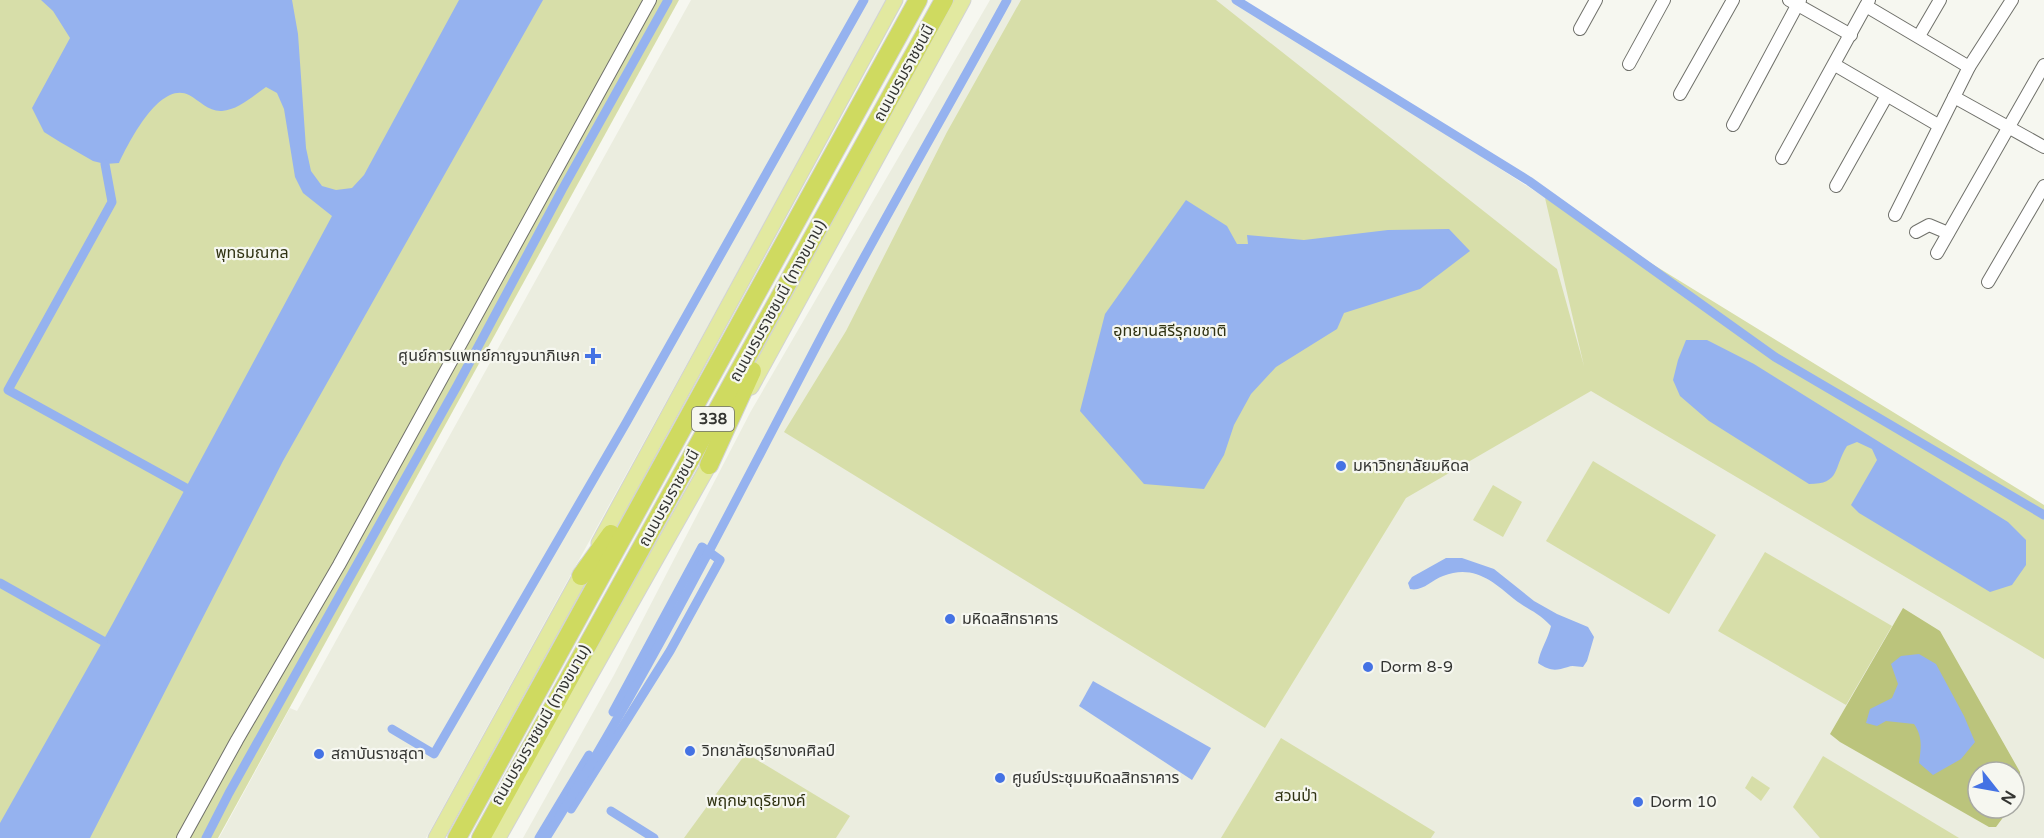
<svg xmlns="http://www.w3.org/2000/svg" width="2044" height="838" viewBox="0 0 2044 838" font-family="'Varela Round','Noto Sans Thai',sans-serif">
  <rect width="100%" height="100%" fill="#f6f7f0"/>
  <!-- built -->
  <g fill="#ebeddf" fill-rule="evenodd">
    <path d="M 691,0 L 887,0 L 426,838 L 219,838 L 290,708 L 297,711 Z"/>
    <path d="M 990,0 L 1239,0 L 2044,520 L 2044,838 L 523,838 L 614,675 L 751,411 ZM 1978,772 L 2014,772 L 2014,808 L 1978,808 Z"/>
  </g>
  <!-- green -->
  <g fill="#d7dea9">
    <path d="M 0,0 L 679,0 L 218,838 L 0,838 Z"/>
    <path d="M 1021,0 L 1216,0 L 1557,269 L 1584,366 L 1545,198 L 2044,505 L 2044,659 L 1591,391 L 1406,498 L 1265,728 L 784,432 L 846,331 L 947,132 Z"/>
    <path d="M 1593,461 L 1716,535 L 1669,614 L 1546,541 Z"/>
    <path d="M 1493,485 L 1522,502 L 1503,537 L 1473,520 Z"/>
    <path d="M 1765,552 L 1892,626 L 1846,705 L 1718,631 Z"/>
    <path d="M 1281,738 L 1435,832 L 1431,838 L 1221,838 Z"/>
    <path d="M 746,753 L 850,816 L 836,838 L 684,838 Z"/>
    <path d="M 1823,756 L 1959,838 L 1820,838 L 1793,807 Z"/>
    <path d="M 1752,776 L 1770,788 L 1761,801 L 1745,788 Z"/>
  </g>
  <!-- forest -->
  <path fill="#bbc47c" d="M 1903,608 L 1940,631 L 2020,772 L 2021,786 L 2014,802 L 2014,772 L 1978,772 L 1978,808 L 2010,808 L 1996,827 L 1989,827 L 1840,742 L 1830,734 Z"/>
  <!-- water -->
  <g fill="#95b2ef">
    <path d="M 41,0 L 292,0 L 298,34 L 306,148 L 311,171 L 322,186 L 336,190 L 352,188 L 364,175 L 459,0 L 543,0 L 283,461 L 90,838 L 0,838 L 0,823 L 113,623 L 332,216 L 303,193 L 295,177 L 284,109 L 277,93 L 266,87 C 253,96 238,110 222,111 C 209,112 200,101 189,95 C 160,80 129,142 119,163 L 105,164 L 93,161 L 60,142 L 44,132 L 32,108 L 70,38 L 53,11 Z"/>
    <path d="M 1186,200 L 1227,226 L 1237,244 L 1248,244 L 1247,235 L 1304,240 L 1388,230 L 1449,229 L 1470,251 L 1420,289 L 1344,313 L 1337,329 L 1276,367 L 1251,394 L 1234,425 L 1224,455 L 1204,489 L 1144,484 L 1080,411 L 1105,314 Z"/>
    <path d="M 1686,340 L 1707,340 L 1754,364 L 2008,522 L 2026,540 L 2026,565 L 2012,585 L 1990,592 L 1859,513 L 1851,505 L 1877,460 L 1872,449 L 1857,442 L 1847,446 C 1833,468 1841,484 1809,484 L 1709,421 L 1680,396 L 1673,380 L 1678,360 Z"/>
    <path d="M 1446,558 L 1462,558 L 1494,569 L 1534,601 L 1557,614 L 1588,627 L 1594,637 L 1587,661 L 1583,667 C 1578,667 1572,665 1568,667 C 1555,671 1550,671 1538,663 C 1540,650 1548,639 1551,626 C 1537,611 1528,610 1514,599 C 1493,581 1473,564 1443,576 C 1432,580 1422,592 1410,589 L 1408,583 L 1412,577 Z"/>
    <path d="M 1919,654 L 1936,664 L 1964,716 L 1975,742 L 1961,759 L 1933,775 L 1919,763 C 1921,748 1923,737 1914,724 L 1886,721 L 1877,726 L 1866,723 L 1870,709 L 1892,698 L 1898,684 L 1891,664 L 1901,656 Z"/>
    <path d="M 1093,681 L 1211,748 L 1192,780 L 1079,706 Z"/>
  </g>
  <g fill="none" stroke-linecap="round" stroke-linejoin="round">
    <!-- canal -->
    <g stroke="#95b2ef" stroke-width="9">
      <path d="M 1236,0 L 1529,181 L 1775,357 L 2044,515"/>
      <path d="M 105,164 L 112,202 L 8,390 L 186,488"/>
      <path d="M 0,583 L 103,641"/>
      <path d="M 392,729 L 434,754 L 626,423 L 864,0"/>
      <path d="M 571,809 L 670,651 L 720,560 L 702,547 L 613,712"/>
      <path d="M 611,811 L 654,838"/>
      <path d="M 206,838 L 229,793 L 457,386 L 563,188 L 668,0"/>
      <path d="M 539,838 L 589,755"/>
      <path d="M 546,838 C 650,672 737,497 828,324 C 886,215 948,108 1007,0"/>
    </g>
    <defs>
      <g id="minor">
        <path d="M 1789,0 L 1851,35"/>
        <path d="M 1866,6 L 1969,67"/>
        <path d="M 1580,29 L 1596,0"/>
        <path d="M 1919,36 L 1940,0"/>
        <path d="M 1629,64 L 1664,0"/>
        <path d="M 1835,65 L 1938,125"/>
        <path d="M 1680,94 L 1733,0"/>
        <path d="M 1954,97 L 2044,147"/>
        <path d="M 1733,125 L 1800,0"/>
        <path d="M 1782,158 L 1869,0"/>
        <path d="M 1836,186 L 1886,97"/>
        <path d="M 1895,215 L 1969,67 L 2012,0"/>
        <path d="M 1916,232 L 1929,225 L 1948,233"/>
        <path d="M 1937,253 L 2044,65"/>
        <path d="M 1988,282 L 2044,186"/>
        <path d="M 183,838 L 237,740 L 339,565 L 650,0"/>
      </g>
      <g id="major">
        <path d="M 751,387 L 963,0"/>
        <path d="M 599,543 L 895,0"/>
        <path d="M 436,838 L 586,566"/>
        <path d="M 498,838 L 714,456"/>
      </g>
      <g id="highway">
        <path d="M 709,465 L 752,371"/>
        <path d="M 581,576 L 611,534"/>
        <path d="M 457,838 L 918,0"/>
        <path d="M 481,838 L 944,0"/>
      </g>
    </defs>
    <!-- minor casing -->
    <use href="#minor" stroke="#70716b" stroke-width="14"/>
    <!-- major casing -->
    <use href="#major" stroke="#d2d3d2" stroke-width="17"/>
    <!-- highway casing -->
    <use href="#highway" stroke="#d2d3d2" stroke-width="20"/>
    <!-- minor -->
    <use href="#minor" stroke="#fff" stroke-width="12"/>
    <!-- major -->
    <use href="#major" stroke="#e2e9a0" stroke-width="15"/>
    <!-- highway -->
    <use href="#highway" stroke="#cfda60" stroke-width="18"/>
  </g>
  <!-- markers -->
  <g fill="#4472e4" stroke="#f6f7f0" stroke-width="2">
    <path d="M590 347h6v6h6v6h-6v6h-6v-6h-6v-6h6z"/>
    <circle cx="1341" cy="466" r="6"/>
    <circle cx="950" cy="619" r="6"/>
    <circle cx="1368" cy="667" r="6"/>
    <circle cx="690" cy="751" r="6"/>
    <circle cx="319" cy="754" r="6"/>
    <circle cx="1000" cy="778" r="6"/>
    <circle cx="1638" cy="802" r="6"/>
  </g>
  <g text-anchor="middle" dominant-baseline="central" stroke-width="4.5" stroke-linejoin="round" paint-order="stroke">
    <!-- shield labels -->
    <rect fill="#f6f7f0" stroke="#6e6f6b" stroke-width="1.5" x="692" y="407" width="42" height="24" rx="4.5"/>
    <g font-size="15" font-weight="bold" fill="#343532">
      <text x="713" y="419">338</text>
    </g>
    <!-- street labels -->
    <g font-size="16" fill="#343532" stroke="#f6f7f0">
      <text transform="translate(904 73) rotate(-61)">ถนนบรมราชชนนี</text>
      <text transform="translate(778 301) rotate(-61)">ถนนบรมราชชนนี (ทางขนาน)</text>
      <text transform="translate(669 498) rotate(-61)">ถนนบรมราชชนนี</text>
      <text transform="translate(541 725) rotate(-60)">ถนนบรมราชชนนี (ทางขนาน)</text>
    </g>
    <!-- park labels -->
    <g font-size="16" fill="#303313" stroke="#f6f7f0">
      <text x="252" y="253">พุทธมณฑล</text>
      <text x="1170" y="331">อุทยานสิรีรุกขชาติ</text>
      <text x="1296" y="796">สวนป่า</text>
      <text x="756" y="801">พฤกษาดุริยางค์</text>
    </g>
    <!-- poi labels -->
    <g font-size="16" fill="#343532" stroke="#f6f7f0" text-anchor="start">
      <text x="580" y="356" text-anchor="end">ศูนย์การแพทย์กาญจนาภิเษก</text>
      <text x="1353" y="466">มหาวิทยาลัยมหิดล</text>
      <text x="962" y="619">มหิดลสิทธาคาร</text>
      <text x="1380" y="667">Dorm 8-9</text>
      <text x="702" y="751">วิทยาลัยดุริยางคศิลป์</text>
      <text x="331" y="754">สถาบันราชสุดา</text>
      <text x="1012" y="778">ศูนย์ประชุมมหิดลสิทธาคาร</text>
      <text x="1650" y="802">Dorm 10</text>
    </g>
  </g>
  <!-- north arrow -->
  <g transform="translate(1996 790) rotate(121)"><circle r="28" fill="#f6f7f0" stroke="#a8a9a4" stroke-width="1.5"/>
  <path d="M0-4.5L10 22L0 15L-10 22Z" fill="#4472e4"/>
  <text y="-9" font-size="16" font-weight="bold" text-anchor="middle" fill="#343532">N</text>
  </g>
</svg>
